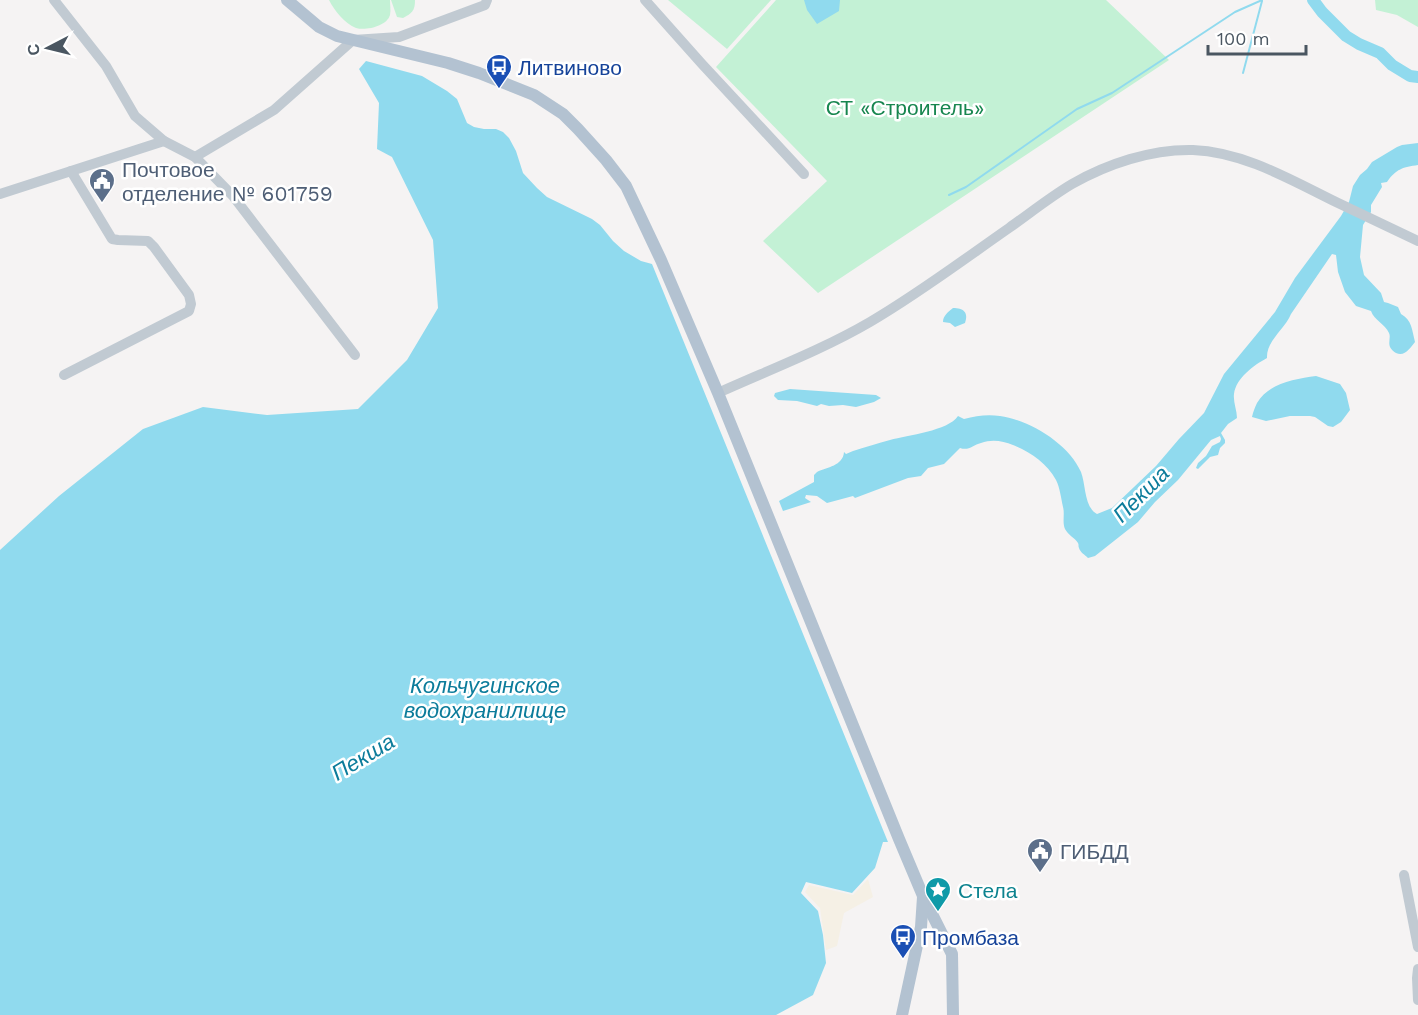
<svg xmlns="http://www.w3.org/2000/svg" width="1418" height="1015" viewBox="0 0 1418 1015" font-family="'Work Sans',sans-serif">
  <rect width="100%" height="100%" fill="#f5f3f3"/>
  <!-- green -->
  <g fill="#c3f1d5">
    <path d="M 329,0 L 390,0 C 390,5 391,10 390,15 C 387,26 366,31 356,28 C 345,24 334,10 329,0 Z"/>
    <path d="M 391,0 L 415,0 C 415,11 412,13 403,18 L 397,17 Z"/>
    <path d="M 668,0 L 771,0 L 727,49 Z"/>
    <path d="M 776,0 L 1106,0 L 1169,60 L 818,293 L 763,241 L 827,181 L 716,67 Z"/>
    <path d="M 1375,0 L 1418,0 L 1418,27 L 1397,15 L 1376,10 Z"/>
  </g>
  <!-- sand -->
  <path fill="#f5f0e5" d="M 868,879 L 873,897 L 844,913 L 837,946 L 826,950 L 820,908 L 805,892 L 809,885 L 853,895 Z"/>
  <!-- water -->
  <g fill="#90daee">
    <path d="M 804,0 L 840,0 L 839,11 L 817,24 L 807,10 Z"/>
    <path d="M 366,61 L 422,76 L 447,91 L 457,99 L 467,123 L 474,127 L 484,129 L 496,129 L 503,132 L 509,138 L 516,151 L 523,173 L 537,188 L 547,197 L 592,219 L 600,225 L 613,241 L 624,251 L 641,261 L 652,264 L 888,842 L 883,842 L 875,868 L 852,893 L 806,882 L 801,893 L 818,911 L 823,935 L 826,963 L 813,995 L 776,1015 L 0,1015 L 0,550 L 59,496 L 143,429 L 203,407 L 267,415 L 358,409 L 407,360 L 438,308 L 433,240 L 392,157 L 377,149 L 379,103 L 359,69 Z"/>
    <path d="M 1418,143 L 1418,165 C 1403,167 1396,169 1387,182 L 1381,183 L 1382,187 L 1371,205 L 1371,212 L 1363,225 L 1360,257 L 1364,275 L 1381,293 L 1384,302 L 1388,303 L 1398,307 L 1401,314 C 1412,320 1412,330 1415,342 C 1410,348 1405,357 1396,353 C 1394,352 1391,349 1390,347 C 1388,342 1391,337 1389,333 C 1385,324 1374,320 1371,311 L 1356,306 L 1345,292 L 1338,272 L 1336,255 L 1332,254 L 1291,314 C 1285,329 1266,341 1267,358 C 1254,365 1236,378 1234,394 C 1233,402 1237,410 1237,418 L 1228,424 L 1221,433 L 1225,440 L 1225,443 L 1220,448 L 1218,455 L 1210,457 L 1198,469 L 1196,468 L 1198,463 L 1206,456 L 1212,446 L 1220,442 L 1221,439 L 1220,436 L 1211,440 L 1178,480 L 1155,502 L 1138,522 L 1095,556 L 1088,558 C 1085,555 1080,552 1079,548 C 1078,546 1079,545 1078,543 C 1075,538 1068,535 1065,529 C 1062,522 1065,514 1063,507 C 1061,498 1060,488 1056,480 C 1047,463 1030,452 1013,445 C 1003,441 992,439 981,443 C 973,445 969,451 960,448 L 944,464 L 928,468 L 921,476 L 908,478 L 855,498 L 853,496 L 827,503 L 817,496 L 806,495 L 805,498 L 811,502 L 783,511 L 779,501 L 814,482 L 814,475 L 817,472 C 827,467 843,466 844,452 L 846,454 L 853,451 C 866,447 878,443 890,440 C 908,435 948,431 958,416 L 964,419 C 976,416 987,414 1000,416 C 1030,420 1069,444 1081,472 C 1086,485 1084,507 1097,514 L 1112,508 L 1156,466 L 1179,439 L 1204,413 L 1224,374 L 1275,312 L 1295,278 L 1341,216 L 1349,202 L 1353,186 L 1360,175 L 1367,169 L 1372,162 L 1397,147 L 1402,145 Z"/>
    <path d="M 953,308 C 963,308 969,312 965,323 L 955,327 L 950,323 L 943,322 C 943,316 948,312 953,308 Z"/>
    <path d="M 1316,376 L 1340,384 L 1346,393 L 1350,410 L 1341,422 L 1333,427 L 1328,426 L 1315,417 L 1310,416 L 1290,416 L 1266,421 L 1252,417 C 1253,412 1255,407 1257,403 C 1269,383 1295,379 1316,376 Z"/>
    <path d="M 790,389 L 876,395 L 881,398 L 874,402 L 856,407 L 843,405 L 829,406 L 821,404 L 817,406 L 797,401 L 778,400 L 774,396 L 775,393 Z"/>
  </g>
  <g fill="none" stroke-linecap="round" stroke-linejoin="round">
    <!-- stream -->
    <g stroke="#90daee" stroke-width="2">
      <path d="M 1243,73 L 1262,1"/>
      <path d="M 949,195 L 966,187 L 1077,109 L 1112,93 L 1235,12 L 1262,0"/>
    </g>
    <!-- river -->
    <path stroke="#90daee" stroke-width="12" d="M 1313,0 L 1322,12 L 1346,36 L 1359,44 L 1380,53 L 1392,65 L 1410,76 L 1418,77"/>
    <!-- minor -->
    <g stroke="#c1cad2" stroke-width="10">
      <path d="M 54,0 L 106,66 L 135,116 L 164,141 L 195,157 L 233,196 L 355,355"/>
      <path d="M 645,0 L 702,64 L 804,174"/>
      <path d="M 195,157 L 274,110 L 353,40 L 399,37 L 485,5 L 487,0"/>
      <path d="M 0,194 L 164,141"/>
      <path d="M 64,375 L 189,311 L 191,304 L 189,295 L 154,247 L 148,241 L 118,240 L 112,239 L 71,171"/>
      <path d="M 718,393 C 769,370 822,350 870,322 C 918,294 963,260 1009,228 C 1029,214 1050,197 1072,184 C 1107,164 1151,149 1193,150 C 1244,152 1291,180 1336,202 C 1363,215 1391,228 1418,241"/>
      <path d="M 1404,875 L 1418,947"/>
      <path d="M 1418,969 L 1417,978 L 1418,1000"/>
    </g>
    <!-- major -->
    <g stroke="#b3c2d1" stroke-width="12">
      <path d="M 287,0 L 319,27 L 337,36 L 448,63 L 479,73 L 534,95 L 563,114 L 578,129 L 606,160 L 626,186 L 661,260 L 718,393 L 899,839 L 923,896 L 952,954 L 953,1015"/>
      <path d="M 902,1015 L 921,927 L 923,897"/>
    </g>
  </g>
  <!-- icons -->
  <defs>
    <symbol id="bus-pin" viewBox="-11 -11 22 30"><path d="M0 17L-7.5 6A9.5 9.5 0 1 1 7.5 6Z" fill="#1a4fb4" stroke="#fff"/><path d="M-5-6H5V4H4V6H2V4H-2V6H-4V4H-5ZM-3.5-4V0h7V-4ZM-3.5 1.2v1.5H-2V1.2ZM2 1.2v1.5H3.5V1.2Z" fill="#fff"/></symbol>
    <symbol id="civic-pin" viewBox="-11 -11 22 30"><path d="M0 17L-7.5 6A9.5 9.5 0 1 1 7.5 6Z" fill="#5c6f8a" stroke="#fff"/><path d="M-.6-6.5H3V-4.5H.6V-3L4-1V1h2V6H-6V1h2V-1L-.6-3ZM-1.2 2.5V6h2.4V2.5Z" fill="#fff"/></symbol>
    <symbol id="sight-pin" viewBox="-11 -11 22 30"><path d="M0 17L-7.5 6A9.5 9.5 0 1 1 7.5 6Z" fill="#0f9aa8" stroke="#fff"/><path d="M0-6L1.8-2.2L6-1.7L2.9 1.2L3.7 5.4L0 3.3L-3.7 5.4L-2.9 1.2L-6-1.7L-1.8-2.2Z" fill="#fff"/></symbol>
  </defs>
  <g fill-rule="evenodd">
    <use href="#bus-pin" x="484" y="52" width="30" height="40"/>
    <use href="#civic-pin" x="87" y="166" width="30" height="40"/>
    <use href="#civic-pin" x="1025" y="836" width="30" height="40"/>
    <use href="#sight-pin" x="923" y="875" width="30" height="40"/>
    <use href="#bus-pin" x="888" y="922" width="30" height="40"/>
  </g>
  <g text-anchor="middle" dominant-baseline="central" stroke-width="5" stroke-linejoin="round" paint-order="stroke">
    <!-- transit labels -->
    <g font-size="21" fill="#164399" stroke="#fff" text-anchor="start">
      <text x="518" y="67">Литвиново</text>
      <text x="922" y="937">Промбаза</text>
    </g>
    <!-- park labels -->
    <g font-size="21" fill="#17864f" stroke="#fff">
      <text x="905" y="107">СТ «Строитель»</text>
    </g>
    <!-- service labels -->
    <g font-size="21" fill="#4e5e75" stroke="#fff" text-anchor="start">
      <text x="122" y="169">Почтовое<tspan x="122" dy="24">отделение № 601759</tspan></text>
      <text x="1060" y="851">ГИБДД</text>
    </g>
    <!-- culture labels -->
    <g font-size="21" fill="#0d838f" stroke="#fff" text-anchor="start">
      <text x="958" y="890">Стела</text>
    </g>
    <!-- water labels -->
    <g font-size="22" font-style="italic" fill="#0c7c9b" stroke="#fff">
      <text transform="translate(1141 494) rotate(-45)">Пекша</text>
      <text x="485" y="685">Кольчугинское<tspan x="485" dy="25">водохранилище</tspan></text>
      <text transform="translate(363 757) rotate(-31)">Пекша</text>
    </g>
  </g>
  <!-- north arrow -->
  <g transform="translate(48 48) rotate(263)" stroke="#ffffff" stroke-width="4.5" paint-order="stroke">
  <path d="M0-4.5L10 22L0 15L-10 22Z" fill="#4a5661"/>
  <text y="-9" font-size="16" font-weight="bold" text-anchor="middle" fill="#4a5661">С</text>
  </g>
  <!-- scale -->
  <path d="M1208 45v9h98v-9" fill="none" stroke="#4a5661" stroke-width="3"/>
  <text x="1217" y="45" font-size="18" fill="#4a5661" stroke="#ffffff" stroke-width="4.5" paint-order="stroke">100 m</text>
</svg>
